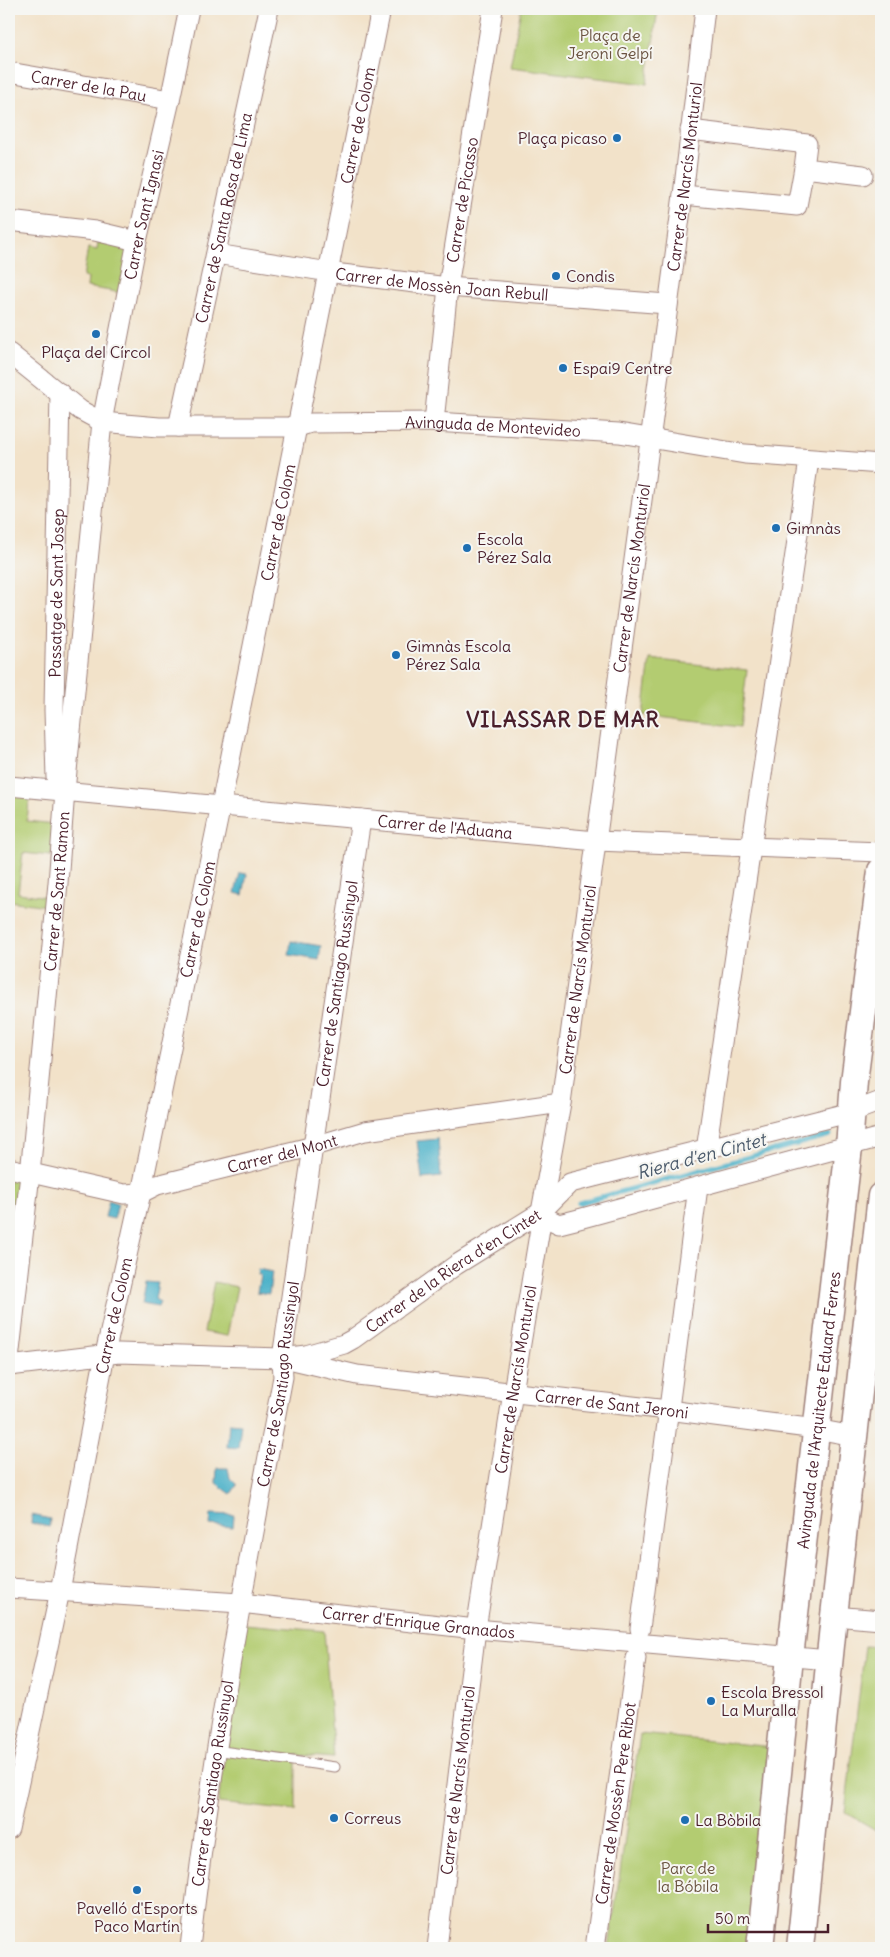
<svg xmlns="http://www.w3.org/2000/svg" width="890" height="1957" viewBox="0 0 890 1957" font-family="Delius,sans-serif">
  <rect width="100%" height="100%" fill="#f6f6f2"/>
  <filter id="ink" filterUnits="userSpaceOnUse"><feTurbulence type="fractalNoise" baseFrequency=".02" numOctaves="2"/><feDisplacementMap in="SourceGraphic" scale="10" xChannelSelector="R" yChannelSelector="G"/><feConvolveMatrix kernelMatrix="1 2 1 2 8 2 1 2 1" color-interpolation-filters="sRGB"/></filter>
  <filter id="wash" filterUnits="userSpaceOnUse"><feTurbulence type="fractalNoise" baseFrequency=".0096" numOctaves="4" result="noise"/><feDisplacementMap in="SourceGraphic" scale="20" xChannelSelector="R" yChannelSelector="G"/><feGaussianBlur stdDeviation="1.12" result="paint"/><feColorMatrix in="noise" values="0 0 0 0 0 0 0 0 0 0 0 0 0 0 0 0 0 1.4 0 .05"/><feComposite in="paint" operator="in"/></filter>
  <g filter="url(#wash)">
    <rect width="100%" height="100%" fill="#f2e2c9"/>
    <!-- green -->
    <g fill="#b3cc71" stroke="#7e764e">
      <path d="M 521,9 L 658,9 L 647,84 L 510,67 Z"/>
      <path d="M 98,242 L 132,248 L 122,293 L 87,287 L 88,278 L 83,277 L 88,248 L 97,250 Z"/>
      <path d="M 650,659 L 747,670 L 740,727 L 643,715 Z"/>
      <path d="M 9,791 L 30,793 L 27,821 L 55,824 L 51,856 L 23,853 L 18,893 L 48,897 L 47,906 L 9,901 Z"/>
      <path d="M 9,1173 L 20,1176 L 14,1246 L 9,1247 Z"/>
      <path d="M 214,1282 L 237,1287 L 227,1336 L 204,1332 Z"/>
      <path d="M 244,1624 L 324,1631 L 334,1758 L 296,1755 L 296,1811 L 218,1803 Z"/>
      <path d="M 865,1646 L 881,1647 L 881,1833 L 845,1812 Z"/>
      <path d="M 640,1734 L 773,1747 L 749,1948 L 609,1948 Z"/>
    </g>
    <!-- water -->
    <g fill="#49b0c8" stroke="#4a687a">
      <path d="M 240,873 L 247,874 L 243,895 L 235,893 Z"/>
      <path d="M 291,941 L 321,946 L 319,960 L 289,955 Z"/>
      <path d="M 438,1139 L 441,1177 L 422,1179 L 417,1141 Z"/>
      <path d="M 109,1200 L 118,1203 L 114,1219 L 105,1217 Z"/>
      <path d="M 258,1269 L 272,1272 L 269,1294 L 257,1292 L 260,1275 L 257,1274 Z"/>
      <path d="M 146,1282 L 158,1283 L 155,1299 L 160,1302 L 158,1307 L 142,1304 Z"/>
      <path d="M 229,1423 L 241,1424 L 238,1448 L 227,1447 Z"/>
      <path d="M 217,1468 L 228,1468 L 230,1478 L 237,1485 L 231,1494 L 216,1483 Z"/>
      <path d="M 211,1514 L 234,1515 L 233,1527 L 210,1525 Z"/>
      <path d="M 32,1515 L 50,1519 L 49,1527 L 31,1523 Z"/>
    </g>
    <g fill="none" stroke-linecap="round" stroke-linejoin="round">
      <!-- stream -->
      <path stroke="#49b0c8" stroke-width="5" d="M 579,1203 L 830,1135"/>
    </g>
  </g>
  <g filter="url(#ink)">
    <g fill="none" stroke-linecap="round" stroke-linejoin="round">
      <defs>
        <path id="lane" d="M 215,1750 L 335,1767"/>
        <g id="street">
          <path id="s1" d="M 9,72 L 170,100"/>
          <path d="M 690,130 L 807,144 L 804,168"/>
          <path d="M 683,195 L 797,206 L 804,168 L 863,175"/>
          <path d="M 9,221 L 95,231 L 137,241"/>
          <path id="s2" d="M 216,254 L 342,274 L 448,287 L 667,304"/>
          <path id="s3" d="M 9,353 L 80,410 L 102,422 L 159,427 L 298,427 L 311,423 L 434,422 L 619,433 L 745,454 L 881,464"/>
          <path id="s4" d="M 434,422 L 448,287 L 493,9"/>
          <path id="s5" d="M 178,427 L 269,9"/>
          <path id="s6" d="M 56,778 L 54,710 L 60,393"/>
          <path id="s7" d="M 9,786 L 596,841 L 881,852"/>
          <path d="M 706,1150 L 809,460"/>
          <path id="s8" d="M 9,1168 L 124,1194 L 141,1193 L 157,1185 L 314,1146 L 365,1131 L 561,1103"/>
          <path d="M 542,1216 L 559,1224 L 575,1220 L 881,1137"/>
          <path id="s9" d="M 9,1360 L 30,1174 L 58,883 L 65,791 L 102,422 L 137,241 L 170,100 L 189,9"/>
          <path id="s10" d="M 293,1360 L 357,1375 L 668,1410 L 816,1429 L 854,1436"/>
          <path id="s11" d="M 9,1366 L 119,1353 L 282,1358 L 306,1355 L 344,1344 L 353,1339 L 456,1265 L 541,1212 L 570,1183 L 852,1112 L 881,1101"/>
          <path id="s12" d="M 9,1588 L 240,1603 L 476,1629 L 829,1660"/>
          <path d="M 834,1616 L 881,1620"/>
          <path d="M 640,1629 L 698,1187"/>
          <path id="s13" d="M 9,1829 L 60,1591 L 105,1354 L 141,1193 L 221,805 L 381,9"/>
          <path id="s14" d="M 190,1948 C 211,1756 247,1567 283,1377 L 282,1358 L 361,819"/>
          <path id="s15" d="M 437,1948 L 476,1629 L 513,1392 L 542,1216 L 541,1212 L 561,1103 L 683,195 L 705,9"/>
          <path id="s16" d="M 595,1948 L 636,1658"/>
        </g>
        <g id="secondary">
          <path id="s17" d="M 760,1948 L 790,1657 L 849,1147 L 854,1082 L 881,871"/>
          <path d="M 800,1948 L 834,1616 L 881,1196"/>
        </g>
      </defs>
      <!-- lane casing -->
      <use href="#lane" stroke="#9e807a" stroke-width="11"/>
      <!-- street casing -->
      <use href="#street" stroke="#9e807a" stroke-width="21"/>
      <!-- secondary casing -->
      <use href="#secondary" stroke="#9e807a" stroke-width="29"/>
      <!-- lane -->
      <use href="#lane" stroke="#fff" stroke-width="9"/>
      <!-- street -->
      <use href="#street" stroke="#fff" stroke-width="19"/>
      <!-- secondary -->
      <use href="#secondary" stroke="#fff" stroke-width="26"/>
    </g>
  </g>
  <!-- markers -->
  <g fill="#1f6fb2" stroke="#f6f6f2" stroke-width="2">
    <circle cx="617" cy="138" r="5"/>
    <circle cx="556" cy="276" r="5"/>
    <circle cx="96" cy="334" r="5"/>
    <circle cx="563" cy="368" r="5"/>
    <circle cx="776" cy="528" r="5"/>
    <circle cx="467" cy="548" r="5"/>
    <circle cx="396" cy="655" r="5"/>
    <circle cx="711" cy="1701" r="5"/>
    <circle cx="334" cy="1818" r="5"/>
    <circle cx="685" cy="1820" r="5"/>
    <circle cx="137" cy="1890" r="5"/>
  </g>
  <g text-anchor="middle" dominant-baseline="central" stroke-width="4" stroke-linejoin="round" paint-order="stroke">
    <!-- park labels -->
    <g font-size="16" fill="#6a5340" stroke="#f6f6f2">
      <text x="610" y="35">Plaça de<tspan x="610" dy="18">Jeroni Gelpí</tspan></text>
      <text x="688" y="1868">Parc de<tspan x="688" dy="18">la Bóbila</tspan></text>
    </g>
    <!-- street labels -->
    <g font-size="16" fill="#4a1f2b" stroke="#f6f6f2">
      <text stroke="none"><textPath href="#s1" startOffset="81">Carrer de la Pau</textPath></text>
      <text stroke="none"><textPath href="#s13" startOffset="1739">Carrer de Colom</textPath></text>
      <text stroke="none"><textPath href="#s15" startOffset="1789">Carrer de Narcís Monturiol</textPath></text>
      <text stroke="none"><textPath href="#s4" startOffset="224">Carrer de Picasso</textPath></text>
      <text stroke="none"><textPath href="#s9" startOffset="1154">Carrer Sant Ignasi</textPath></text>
      <text stroke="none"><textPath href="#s5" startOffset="214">Carrer de Santa Rosa de Lima</textPath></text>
      <text stroke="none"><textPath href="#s2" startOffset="228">Carrer de Mossèn Joan Rebull</textPath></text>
      <text stroke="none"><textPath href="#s3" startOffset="508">Avinguda de Montevideo</textPath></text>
      <text stroke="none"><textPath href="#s13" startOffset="1334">Carrer de Colom</textPath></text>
      <text stroke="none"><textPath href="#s15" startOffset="1384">Carrer de Narcís Monturiol</textPath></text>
      <text stroke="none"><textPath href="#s6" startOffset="185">Passatge de Sant Josep</textPath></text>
      <text stroke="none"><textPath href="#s7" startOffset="438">Carrer de l'Aduana</textPath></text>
      <text stroke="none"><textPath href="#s9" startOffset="471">Carrer de Sant Ramon</textPath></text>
      <text stroke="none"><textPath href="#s13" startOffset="929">Carrer de Colom</textPath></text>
      <text stroke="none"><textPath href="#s15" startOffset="979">Carrer de Narcís Monturiol</textPath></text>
      <text stroke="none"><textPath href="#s14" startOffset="976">Carrer de Santiago Russinyol</textPath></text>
      <text stroke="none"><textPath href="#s8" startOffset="282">Carrer del Mont</textPath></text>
      <text stroke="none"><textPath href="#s11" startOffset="469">Carrer de la Riera d'en Cintet</textPath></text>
      <text stroke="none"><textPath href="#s13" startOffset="524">Carrer de Colom</textPath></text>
      <text stroke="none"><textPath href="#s15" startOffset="574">Carrer de Narcís Monturiol</textPath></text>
      <text stroke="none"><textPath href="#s14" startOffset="571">Carrer de Santiago Russinyol</textPath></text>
      <text stroke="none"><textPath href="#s10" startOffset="322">Carrer de Sant Jeroni</textPath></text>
      <text stroke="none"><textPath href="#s17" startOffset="541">Avinguda de l'Arquitecte Eduard Ferres</textPath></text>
      <text stroke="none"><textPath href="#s12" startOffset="411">Carrer d'Enrique Granados</textPath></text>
      <text stroke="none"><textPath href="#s15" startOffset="169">Carrer de Narcís Monturiol</textPath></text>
      <text stroke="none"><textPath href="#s14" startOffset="166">Carrer de Santiago Russinyol</textPath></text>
      <text stroke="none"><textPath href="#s16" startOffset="146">Carrer de Mossèn Pere Ribot</textPath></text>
    </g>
    <!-- poi labels -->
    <g font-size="16" fill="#4a1f2b" stroke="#f6f6f2" text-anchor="start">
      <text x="607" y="138" text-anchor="end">Plaça picaso</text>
      <text x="566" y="276">Condis</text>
      <text x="96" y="352" text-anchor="middle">Plaça del Círcol</text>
      <text x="573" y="368">Espai9 Centre</text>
      <text x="786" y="528">Gimnàs</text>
      <text x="477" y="539">Escola<tspan x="477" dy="18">Pérez Sala</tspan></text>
      <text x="406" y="646">Gimnàs Escola<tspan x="406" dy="18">Pérez Sala</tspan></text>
      <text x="721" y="1692">Escola Bressol<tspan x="721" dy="18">La Muralla</tspan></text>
      <text x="344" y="1818">Correus</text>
      <text x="695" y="1820">La Bòbila</text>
      <text x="137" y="1908" text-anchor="middle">Pavelló d'Esports<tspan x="137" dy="18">Paco Martín</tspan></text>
    </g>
    <!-- water labels -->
    <g font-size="18" font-style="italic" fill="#4a596a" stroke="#f6f6f2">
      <text transform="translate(701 1156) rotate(-15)">Riera d'en Cintet</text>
    </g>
    <!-- district labels -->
    <g font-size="21" font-weight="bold" letter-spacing="1" fill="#4a1f2b" stroke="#f6f6f2">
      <text x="563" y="719">VILASSAR DE MAR</text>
    </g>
  </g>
  <!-- margin -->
  <rect width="890" height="1957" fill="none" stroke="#f6f6f2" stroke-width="30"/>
  <!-- scale -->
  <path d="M708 1924v8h120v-8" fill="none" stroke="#4a1f2b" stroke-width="2.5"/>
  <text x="715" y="1924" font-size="15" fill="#4a1f2b" stroke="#f6f6f2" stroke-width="4" paint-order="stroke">50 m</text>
</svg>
